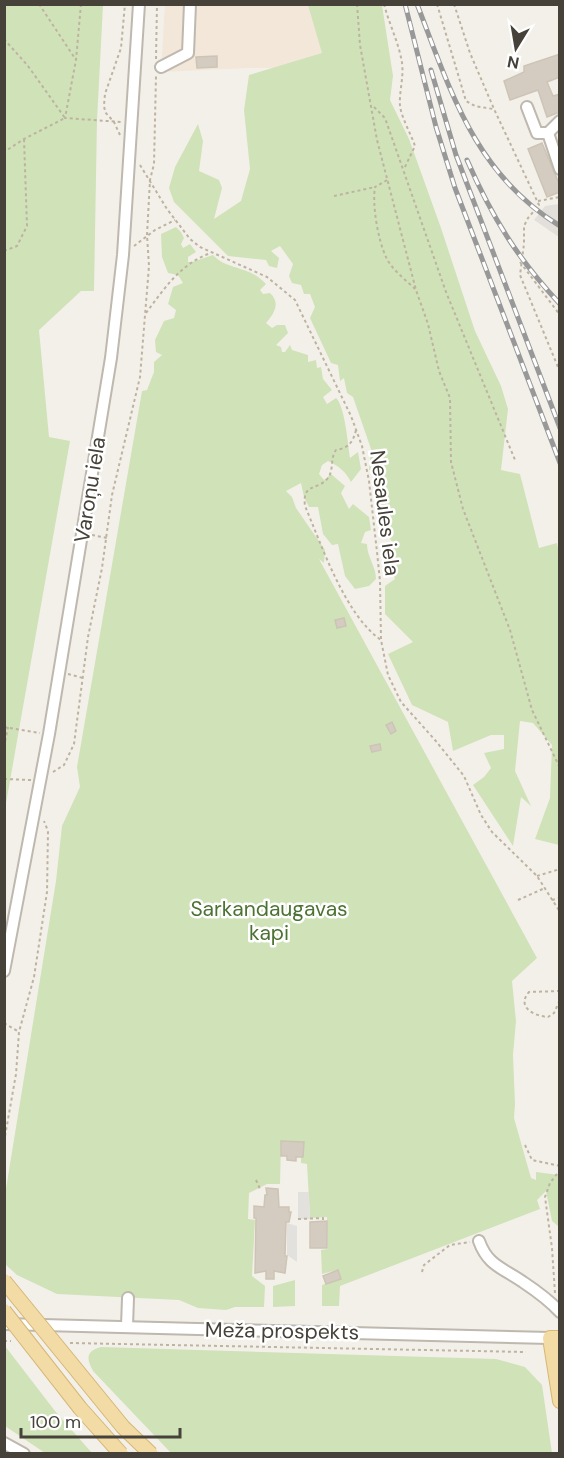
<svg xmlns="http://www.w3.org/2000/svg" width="564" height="1458" viewBox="0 0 564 1458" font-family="'DM Sans',sans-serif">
  <rect width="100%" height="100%" fill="#f3f0ea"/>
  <!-- commercial -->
  <path fill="#f2e7d8" d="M 165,5 L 352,5 L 359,67 L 248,68 L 161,72 Z"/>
  <!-- industrial -->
  <path fill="#e3e0dc" d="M 559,204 L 560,204 L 559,237 L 534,220 L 545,206 Z"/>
  <!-- green -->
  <g fill="#d0e2b8">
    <path d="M 5,4 L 103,5 L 97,121 L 94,291 L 81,291 L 39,330 L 49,437 L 70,441 L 5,809 Z"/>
    <path d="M 308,5 L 382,5 L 393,76 L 390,100 L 409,139 L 441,228 L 475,331 L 501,386 L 508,409 L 501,470 L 520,474 L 539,548 L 557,543 L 560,559 L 559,845 L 535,839 L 550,798 L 552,745 L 533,723 L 520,721 L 515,771 L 531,806 L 521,797 L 513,846 L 473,785 L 484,777 L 491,768 L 484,753 L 504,749 L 504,735 L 491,735 L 453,751 L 448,722 L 412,705 L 388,654 L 413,642 L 385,614 L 385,586 L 395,579 L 390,566 L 392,542 L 381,521 L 387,512 L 378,507 L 376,486 L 378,471 L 369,470 L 371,449 L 353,397 L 347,393 L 344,378 L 340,381 L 338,365 L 331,363 L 310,318 L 315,307 L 310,294 L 304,294 L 301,285 L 292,283 L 289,276 L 293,264 L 280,246 L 271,251 L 279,258 L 277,268 L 269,266 L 266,260 L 228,256 L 174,202 L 169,188 L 175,167 L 198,124 L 203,141 L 199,171 L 219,180 L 222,188 L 214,219 L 241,201 L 250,169 L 244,110 L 249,75 L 322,53 Z"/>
    <path d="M 176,227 L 181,232 L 184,238 L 181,244 L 183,248 L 190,244 L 196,252 L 188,257 L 188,262 L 192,262 L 213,255 C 228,271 249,265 266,284 L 260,290 L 263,294 L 270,293 C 281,303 274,314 266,323 L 272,328 L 277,325 L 285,325 L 288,333 L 276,345 L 281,347 L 282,352 L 285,352 L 290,345 L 292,350 L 308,355 L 308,362 L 316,360 L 317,368 L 321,367 L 323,379 L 332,390 L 323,397 L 327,404 L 336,398 C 345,406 348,445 350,458 L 358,452 L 361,469 L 351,482 C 346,472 339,466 328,461 L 322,465 L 319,474 L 324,480 L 331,474 L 345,486 L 341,493 L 349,509 L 353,504 L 369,517 L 371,530 L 365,532 L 361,543 L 367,544 C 367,557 376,566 376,579 L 369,586 L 355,589 L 345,576 L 338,544 L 332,545 L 323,534 L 318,507 L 309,507 L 304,497 L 301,483 L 286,491 L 292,497 L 296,508 L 325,550 L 324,563 L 319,559 L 537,958 L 512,981 L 516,1021 L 513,1055 L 515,1104 L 514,1118 L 531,1178 L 536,1180 L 536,1172 L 559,1175 L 559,1227 L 552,1221 L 546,1191 L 537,1200 L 540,1209 L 340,1286 L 339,1306 L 322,1306 L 322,1285 L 341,1278 L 337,1270 L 322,1274 L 321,1250 L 328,1249 L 327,1217 L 310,1218 L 307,1164 L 301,1163 L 301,1157 L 303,1157 L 304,1142 L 281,1141 L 280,1184 L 267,1184 L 249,1193 L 248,1219 L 255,1220 L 252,1276 L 265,1286 L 264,1307 L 235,1307 L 226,1310 L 198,1308 L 179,1300 L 57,1294 L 17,1275 L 5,1264 L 5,1195 L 56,881 L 62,826 L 80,787 L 77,767 L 142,391 L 147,390 L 154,372 L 154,362 L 162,355 L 156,352 L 155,340 L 164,321 L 174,318 L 176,310 L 168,304 L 173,287 L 183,283 L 178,275 L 168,273 L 162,257 L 161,234 Z"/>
    <path d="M 295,1280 L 295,1306 L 273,1307 L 273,1286 Z"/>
    <path d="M 5,1346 L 55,1411 L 92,1453 L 45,1453 L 5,1426 Z"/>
    <path d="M 101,1347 L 496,1359 L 525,1367 L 542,1385 L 552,1453 L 171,1453 L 93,1371 C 86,1358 86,1351 101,1347 Z"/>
  </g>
  <!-- parking -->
  <g fill="#e2e1de">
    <path d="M 298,1192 L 309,1192 L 310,1219 L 298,1219 Z"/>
    <path d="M 287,1223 L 297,1226 L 297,1262 L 287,1255 Z"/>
  </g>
  <!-- building -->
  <g fill="#d4ccc1" stroke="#cdc4b5" stroke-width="1.5">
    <path d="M 560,54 L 560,77 L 547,82 L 553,96 L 560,94 L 560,112 L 547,117 L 538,90 L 510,100 L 504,81 L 524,72 L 524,66 Z"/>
    <path d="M 217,56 L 217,67 L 197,68 L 196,57 Z"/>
    <path d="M 542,143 L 560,186 L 560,192 L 547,197 L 528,149 Z"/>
    <path d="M 344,618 L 346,626 L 337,628 L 335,620 Z"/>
    <path d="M 392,722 L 396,731 L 391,734 L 386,725 Z"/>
    <path d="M 380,744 L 381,750 L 372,752 L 370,746 Z"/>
    <path d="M 281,1141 L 304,1142 L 303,1157 L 296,1157 L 296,1161 L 287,1160 L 287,1156 L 281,1156 Z"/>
    <path d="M 266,1188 L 278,1189 L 279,1207 L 289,1207 L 289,1212 L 291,1212 L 289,1222 L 286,1222 L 285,1256 L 287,1256 L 285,1273 L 274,1271 L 274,1279 L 266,1279 L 266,1271 L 255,1273 L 256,1218 L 254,1218 L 254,1206 L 264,1207 L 265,1195 L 267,1195 Z"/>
    <path d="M 327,1221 L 327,1248 L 310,1248 L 310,1222 Z"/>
    <path d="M 338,1270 L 341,1279 L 326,1284 L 323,1276 Z"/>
  </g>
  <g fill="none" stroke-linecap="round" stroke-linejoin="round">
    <defs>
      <g id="minor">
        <path d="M 161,67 L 188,53 L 190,4"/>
        <path d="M 527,107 L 537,133 L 548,133 L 560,121"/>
        <path d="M 548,133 L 560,169"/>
        <path d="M 4,971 L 49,734 L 111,358 L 123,255 L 139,4"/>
        <path d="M 479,1241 C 488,1266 503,1268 523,1282 C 535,1290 550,1301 560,1312"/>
        <path d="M 4,1324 L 550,1338"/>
        <path d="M 127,1326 L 128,1298"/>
        <path d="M 4,1443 L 24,1454"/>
      </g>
      <path id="major" d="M 560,1338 L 550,1338 L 560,1401"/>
    </defs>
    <!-- minor casing -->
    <use href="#minor" stroke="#beb8ae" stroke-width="14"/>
    <!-- major casing -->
    <use href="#major" stroke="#d6b776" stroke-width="16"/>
    <!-- path -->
    <g stroke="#beb3a1" stroke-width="2" stroke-dasharray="3 3" stroke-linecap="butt">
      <path d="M 39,4 L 76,60"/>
      <path d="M 81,4 L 76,60 L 65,118 L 121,122"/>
      <path d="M 357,4 L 360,45 L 377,140 L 416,290 L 428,324 L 439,371 L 450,398 L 451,462 L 463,509 L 510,630 L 532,710 L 560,768"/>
      <path d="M 384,4 C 389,24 399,43 402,63 C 404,77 399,92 400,106 C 402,119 411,134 415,146 L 404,169"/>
      <path d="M 437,4 L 466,101 L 475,106 L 493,109"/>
      <path d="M 454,4 L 470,53 L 494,109 L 539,205 L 528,218 L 524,226 L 524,244 L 520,275 L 560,372"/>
      <path d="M 4,39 L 28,66 L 65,118 L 24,139 L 4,152"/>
      <path d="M 156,59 L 157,4"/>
      <path d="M 374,107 L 385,118 L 446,292 L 515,460"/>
      <path d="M 120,135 L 114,122 L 105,112 L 104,105 L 105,94 L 121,48 L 125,4"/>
      <path d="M 140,165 L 167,209 L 190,239 L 200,247 L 267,277 L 295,300 L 351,416 L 362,446 L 369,481 L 377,552 L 380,581 L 381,640 L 388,675 L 401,702 L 435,740 L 464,776 L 481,815 L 492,832 L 537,876 L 560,912"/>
      <path d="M 387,180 L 375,187 C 372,205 378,240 386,257 C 391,269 406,280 415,289"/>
      <path d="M 334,196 L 375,187"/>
      <path d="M 538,201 L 560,197"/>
      <path d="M 134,246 L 155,230 L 175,220"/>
      <path d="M 4,251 L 17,246 L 27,226 L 24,139"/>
      <path d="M 520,262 L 560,315"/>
      <path d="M 146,313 C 164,289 181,263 211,253"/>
      <path d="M 356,430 C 353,442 349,448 336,450 C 330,458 334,470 328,478 C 318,491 302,482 305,506 C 322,546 345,615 381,640"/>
      <path d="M 92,535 L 107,538"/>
      <path d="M 68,674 L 83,678"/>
      <path d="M 4,727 L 40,733"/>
      <path d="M 4,747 L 8,727"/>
      <path d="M 53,772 L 64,765 L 74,744 L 88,637 L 102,568 L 112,495 L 140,377 L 149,266 L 147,235 L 150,180 L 154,164 L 156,76"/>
      <path d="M 4,779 L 31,780"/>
      <path d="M 537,876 L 560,869"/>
      <path d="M 518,900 L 545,888"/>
      <path d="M 552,900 L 560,898"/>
      <path d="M 560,991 L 529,992 C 516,1007 534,1016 548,1017 L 554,1013 L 560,1000"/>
      <path d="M 4,1023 L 19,1032"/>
      <path d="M 4,1142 L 16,1074 L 19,1032 L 34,977 L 47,892 L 48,831 L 44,821"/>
      <path d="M 525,1145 L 532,1160 L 560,1166"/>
      <path d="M 256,1180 L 260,1189"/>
      <path d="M 298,1219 L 323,1218 L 323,1222"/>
      <path d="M 422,1272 L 424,1265 L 450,1245 L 470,1242"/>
      <path d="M 555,1293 L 552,1248 L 545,1197 L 550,1183 L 560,1170"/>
      <path d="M 4,1341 L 11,1341"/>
      <path d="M 70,1343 L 526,1352"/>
    </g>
    <!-- minor -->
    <use href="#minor" stroke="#fff" stroke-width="10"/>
    <!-- major -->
    <use href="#major" stroke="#f2dba4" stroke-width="14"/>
    <defs>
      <g id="rail">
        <path d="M 405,4 L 436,127 L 455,188 L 560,463"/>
        <path d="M 417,4 C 451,92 475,174 560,226"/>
        <path d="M 431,70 L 456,155 L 560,428"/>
        <path d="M 467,160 C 492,217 517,258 560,304"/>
      </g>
    </defs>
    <!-- rail casing -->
    <use href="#rail" stroke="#989898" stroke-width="5"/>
    <!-- rail -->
    <use href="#rail" stroke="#fff" stroke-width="3" stroke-dasharray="9" stroke-linecap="butt"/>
    <defs>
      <g id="major-bridge">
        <path d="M 4,1281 L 123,1427 L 151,1454"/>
        <path d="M 4,1311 L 80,1408 L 121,1454"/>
      </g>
    </defs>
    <!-- major-bridge casing -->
    <use href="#major-bridge" stroke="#d6b776" stroke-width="16" stroke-linecap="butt"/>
    <!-- major-bridge -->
    <use href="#major-bridge" stroke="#f2dba4" stroke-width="14"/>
  </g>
  <g text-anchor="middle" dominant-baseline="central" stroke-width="5" stroke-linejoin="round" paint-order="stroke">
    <!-- street labels -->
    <g font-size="21" fill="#464139" stroke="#fff">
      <text transform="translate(90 490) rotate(-81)">Varoņu iela</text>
      <text transform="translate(385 513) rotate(83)">Nesaules iela</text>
      <text transform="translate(282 1331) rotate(1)">Meža prospekts</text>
    </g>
    <!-- park labels -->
    <g font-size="21" fill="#4c7233" stroke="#fff">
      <text x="269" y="909">Sarkandaugavas<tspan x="269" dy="24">kapi</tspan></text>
    </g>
  </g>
  <!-- border -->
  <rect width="564" height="1458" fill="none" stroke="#464139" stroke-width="12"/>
  <!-- north arrow -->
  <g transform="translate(516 48) rotate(191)" stroke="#ffffff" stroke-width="4.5" paint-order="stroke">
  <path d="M0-4.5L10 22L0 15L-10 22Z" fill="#464139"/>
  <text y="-9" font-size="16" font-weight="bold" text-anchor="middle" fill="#464139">N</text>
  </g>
  <!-- scale -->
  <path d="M21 1428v9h159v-9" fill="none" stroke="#464139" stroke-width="3"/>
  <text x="30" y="1428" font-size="18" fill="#464139" stroke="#ffffff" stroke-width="4.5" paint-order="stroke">100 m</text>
</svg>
